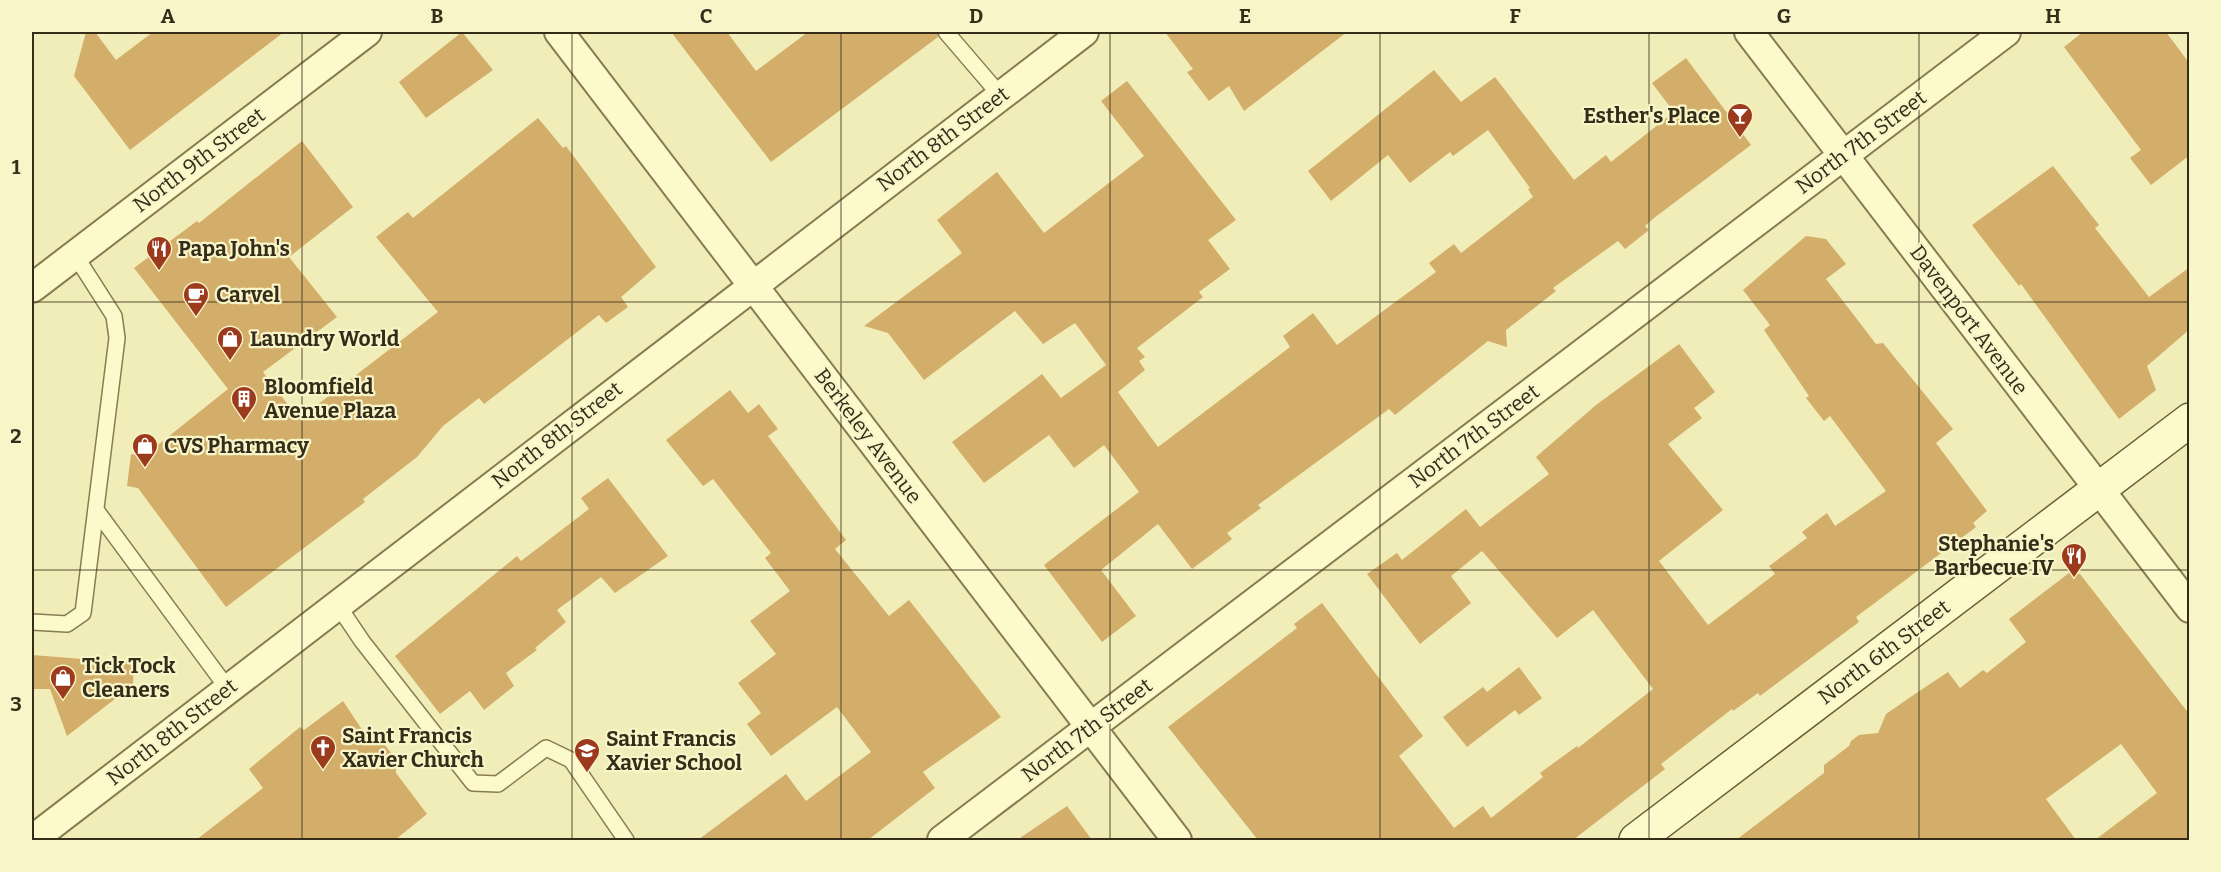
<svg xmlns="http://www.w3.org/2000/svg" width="2221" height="872" viewBox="0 0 2221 872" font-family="Bitter,serif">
  <rect width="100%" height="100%" fill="#f1edb8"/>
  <!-- building -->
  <g fill="#d3ae6a">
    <path d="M 86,32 L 95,32 L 116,60 L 153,32 L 284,32 L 130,150 L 74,76 Z"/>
    <path d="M 462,32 L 493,70 L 426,118 L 399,82 Z"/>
    <path d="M 671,32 L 727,32 L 756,71 L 808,32 L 937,32 L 938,37 L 771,162 Z"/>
    <path d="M 1165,32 L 1347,32 L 1244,111 L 1229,86 L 1209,101 L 1187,72 L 1193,69 Z"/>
    <path d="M 2083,32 L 2166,32 L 2190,64 L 2190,155 L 2151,185 L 2130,158 L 2141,150 L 2064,47 Z"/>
    <path d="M 1686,58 L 1751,145 L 1654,218 L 1645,226 L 1649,230 L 1625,249 L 1618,241 L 1553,288 L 1556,291 L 1506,330 L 1507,347 L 1488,341 L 1395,415 L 1389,409 L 1258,505 L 1261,508 L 1227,533 L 1232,539 L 1192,569 L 1158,524 L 1101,570 L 1136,616 L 1102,642 L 1044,565 L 1139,492 L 1104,445 L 1074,468 L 1049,435 L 984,483 L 952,442 L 1042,374 L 1061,398 L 1106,365 L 1075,323 L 1043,344 L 1015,311 L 924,380 L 888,333 L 864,326 L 962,253 L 937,220 L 997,172 L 1044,233 L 1144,156 L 1101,101 L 1127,81 L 1236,220 L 1208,240 L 1230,269 L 1199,292 L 1203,297 L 1137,348 L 1145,357 L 1139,361 L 1145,370 L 1118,392 L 1158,447 L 1290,347 L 1283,336 L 1313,313 L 1337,345 L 1436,272 L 1429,263 L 1454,244 L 1461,253 L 1533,197 L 1528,189 L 1530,188 L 1488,130 L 1453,156 L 1450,152 L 1410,183 L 1388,155 L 1331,201 L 1308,171 L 1434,70 L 1461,102 L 1495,77 L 1574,180 L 1606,155 L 1611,162 L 1674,112 L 1652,83 Z"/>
    <path d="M 538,118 L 563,148 L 566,146 L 656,267 L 621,297 L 628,307 L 606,323 L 599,315 L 484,404 L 479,398 L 443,426 L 417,457 L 363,499 L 365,502 L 226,607 L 138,488 L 127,486 L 131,454 L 144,456 L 228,389 L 134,268 L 197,221 L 199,223 L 302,141 L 353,207 L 289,257 L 337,317 L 263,372 L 299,419 L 438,312 L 376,237 L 408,212 L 413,218 Z"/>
    <path d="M 2053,166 L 2099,225 L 2095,228 L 2149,297 L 2190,267 L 2190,329 L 2147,366 L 2156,390 L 2119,419 L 2021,284 L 2019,286 L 1972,225 Z"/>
    <path d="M 1806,236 L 1826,239 L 1846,264 L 1826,279 L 1876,344 L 1883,343 L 1953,429 L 1936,443 L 1987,511 L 1973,523 L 1976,527 L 1856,617 L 1859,622 L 1760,696 L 1758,693 L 1733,711 L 1732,709 L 1661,764 L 1665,769 L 1573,840 L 1258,840 L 1168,727 L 1297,628 L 1294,624 L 1322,603 L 1423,736 L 1399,756 L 1454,828 L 1483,806 L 1491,818 L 1543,777 L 1540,773 L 1577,746 L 1578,748 L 1653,689 L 1593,610 L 1557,638 L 1482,551 L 1451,576 L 1471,603 L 1420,644 L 1367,574 L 1397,553 L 1402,560 L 1466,509 L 1480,527 L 1549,474 L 1536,457 L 1596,405 L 1679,344 L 1715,392 L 1694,408 L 1702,418 L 1668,444 L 1723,510 L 1659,561 L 1708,625 L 1775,574 L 1769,566 L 1807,538 L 1802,532 L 1827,513 L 1835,526 L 1886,491 L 1830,416 L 1824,421 L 1806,398 L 1809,396 L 1764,330 L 1770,325 L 1743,290 Z"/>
    <path d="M 730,390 L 748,413 L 759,404 L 778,429 L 768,436 L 846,540 L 835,549 L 889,616 L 909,600 L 1001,717 L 923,772 L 935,788 L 868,840 L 698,840 L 786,774 L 806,801 L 871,752 L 837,707 L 771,756 L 747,724 L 761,713 L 738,683 L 776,654 L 750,621 L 790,591 L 765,558 L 771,553 L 713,479 L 703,486 L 666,440 Z"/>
    <path d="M 608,478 L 668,556 L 615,593 L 601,577 L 557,610 L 566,622 L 535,648 L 537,650 L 506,673 L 514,686 L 484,710 L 470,691 L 440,714 L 395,656 L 517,556 L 521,561 L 589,509 L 581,498 Z"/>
    <path d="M 2069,573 L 2080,574 L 2190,715 L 2190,840 L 2095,840 L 2157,793 L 2121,744 L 2046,799 L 2076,840 L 1736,840 L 1824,773 L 1824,765 L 1849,746 L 1851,741 L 1859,735 L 1878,733 L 1886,714 L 1912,696 L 1948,672 L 1960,688 L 1983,670 L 1987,673 L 2026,642 L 2009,619 Z"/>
    <path d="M 32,655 L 134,663 L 133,685 L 67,736 L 50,689 L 32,689 Z"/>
    <path d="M 1519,667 L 1542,698 L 1519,715 L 1515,710 L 1467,747 L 1443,717 L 1483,687 L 1487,692 Z"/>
    <path d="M 343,701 L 367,737 L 384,744 L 395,758 L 396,773 L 427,814 L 395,840 L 196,840 L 263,788 L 249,769 L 300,727 L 304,730 Z"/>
    <path d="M 1067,806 L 1092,840 L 1017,840 Z"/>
  </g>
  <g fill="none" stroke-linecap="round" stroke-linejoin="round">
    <defs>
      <g id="lane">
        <path d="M 946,32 L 1000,95"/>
        <path d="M 96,510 L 228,689"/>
        <path d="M 337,604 L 362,641 L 473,783 L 498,784 L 546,748 L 571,760 L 626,840"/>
        <path d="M 32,622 L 67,624 L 83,613 L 117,338 L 114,316 L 75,255"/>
      </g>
      <g id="street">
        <path d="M 559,32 L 1177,840"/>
        <path d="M 1749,32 L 2190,608"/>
        <path d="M 32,288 L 367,32"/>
        <path d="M 32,840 L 1084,32"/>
        <path d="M 942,840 L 2006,32"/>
      </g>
      <path id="secondary" d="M 1636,840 L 2190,420"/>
    </defs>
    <!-- lane casing -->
    <use href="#lane" stroke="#887b52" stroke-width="18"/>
    <!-- street casing -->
    <use href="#street" stroke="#887b52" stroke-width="32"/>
    <!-- secondary casing -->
    <use href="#secondary" stroke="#695c36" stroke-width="36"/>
    <!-- lane -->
    <use href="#lane" stroke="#fcf9cb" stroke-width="15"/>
    <!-- street -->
    <use href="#street" stroke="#fcf9cb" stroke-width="28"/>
    <!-- secondary -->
    <use href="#secondary" stroke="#fcf9cb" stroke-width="33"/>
  </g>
  <!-- grid -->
  <path fill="none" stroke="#352d19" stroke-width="1.5" stroke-opacity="0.55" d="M 302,32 L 302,840M 572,32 L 572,840M 841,32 L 841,840M 1110,32 L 1110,840M 1380,32 L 1380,840M 1649,32 L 1649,840M 1919,32 L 1919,840M 32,302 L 2190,302M 32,570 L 2190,570"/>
  <!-- icons -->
  <defs>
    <symbol id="bar-pin" viewBox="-11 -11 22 30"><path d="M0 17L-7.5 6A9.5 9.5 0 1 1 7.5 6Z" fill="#9c3a1d" stroke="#f8f5c8"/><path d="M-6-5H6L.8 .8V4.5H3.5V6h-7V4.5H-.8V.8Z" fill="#fff"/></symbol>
    <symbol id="restaurant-pin" viewBox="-11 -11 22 30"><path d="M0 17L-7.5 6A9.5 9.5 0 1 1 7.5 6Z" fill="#9c3a1d" stroke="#f8f5c8"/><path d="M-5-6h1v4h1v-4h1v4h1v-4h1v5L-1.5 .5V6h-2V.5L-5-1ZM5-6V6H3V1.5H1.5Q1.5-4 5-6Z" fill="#fff"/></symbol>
    <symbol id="cafe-pin" viewBox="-11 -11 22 30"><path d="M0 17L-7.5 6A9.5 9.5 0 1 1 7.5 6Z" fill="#9c3a1d" stroke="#f8f5c8"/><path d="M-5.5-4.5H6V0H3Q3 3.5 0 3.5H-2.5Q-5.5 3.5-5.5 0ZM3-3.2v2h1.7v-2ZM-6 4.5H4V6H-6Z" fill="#fff"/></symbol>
    <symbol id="shop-pin" viewBox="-11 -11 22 30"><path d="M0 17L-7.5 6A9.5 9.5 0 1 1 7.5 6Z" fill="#9c3a1d" stroke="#f8f5c8"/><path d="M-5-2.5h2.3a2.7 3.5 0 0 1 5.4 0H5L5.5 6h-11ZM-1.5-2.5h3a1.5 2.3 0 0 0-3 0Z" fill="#fff"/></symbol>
    <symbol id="building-pin" viewBox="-11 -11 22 30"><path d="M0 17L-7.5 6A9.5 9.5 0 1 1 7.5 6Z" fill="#9c3a1d" stroke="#f8f5c8"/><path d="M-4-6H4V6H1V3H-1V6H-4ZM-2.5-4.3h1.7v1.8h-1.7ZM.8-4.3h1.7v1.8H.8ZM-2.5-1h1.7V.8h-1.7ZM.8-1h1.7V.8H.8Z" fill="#fff"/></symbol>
    <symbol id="church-pin" viewBox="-11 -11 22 30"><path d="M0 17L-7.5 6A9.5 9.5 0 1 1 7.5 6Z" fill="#9c3a1d" stroke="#f8f5c8"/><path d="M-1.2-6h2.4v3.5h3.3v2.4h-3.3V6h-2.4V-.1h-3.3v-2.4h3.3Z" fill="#fff"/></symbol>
    <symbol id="school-pin" viewBox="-11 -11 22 30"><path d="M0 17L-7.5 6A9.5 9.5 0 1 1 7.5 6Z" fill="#9c3a1d" stroke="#f8f5c8"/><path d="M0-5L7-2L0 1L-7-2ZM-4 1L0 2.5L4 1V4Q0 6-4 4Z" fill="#fff"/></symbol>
  </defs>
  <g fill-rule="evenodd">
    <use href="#bar-pin" x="1725" y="101" width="30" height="40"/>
    <use href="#restaurant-pin" x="144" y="234" width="30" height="40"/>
    <use href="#cafe-pin" x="181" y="280" width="30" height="40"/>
    <use href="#shop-pin" x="215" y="324" width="30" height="40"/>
    <use href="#building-pin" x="229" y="384" width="30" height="40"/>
    <use href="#shop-pin" x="130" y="431" width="30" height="40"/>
    <use href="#restaurant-pin" x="2059" y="541" width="30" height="40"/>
    <use href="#shop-pin" x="48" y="663" width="30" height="40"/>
    <use href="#church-pin" x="308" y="733" width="30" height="40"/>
    <use href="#school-pin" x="572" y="736" width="30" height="40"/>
  </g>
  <g text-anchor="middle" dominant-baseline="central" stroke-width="4.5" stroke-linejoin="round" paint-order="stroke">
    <!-- poi labels -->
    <g font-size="21" font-weight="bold" fill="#352d19" stroke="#f8f5c8" text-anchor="start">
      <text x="1720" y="116" text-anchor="end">Esther's Place</text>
      <text x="178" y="249">Papa John's</text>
      <text x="216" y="295">Carvel</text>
      <text x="250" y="339">Laundry World</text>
      <text x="264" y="387">Bloomfield<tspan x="264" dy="24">Avenue Plaza</tspan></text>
      <text x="164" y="446">CVS Pharmacy</text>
      <text x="2054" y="544" text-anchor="end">Stephanie's<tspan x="2054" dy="24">Barbecue IV</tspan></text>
      <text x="82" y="666">Tick Tock<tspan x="82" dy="24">Cleaners</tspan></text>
      <text x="342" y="736">Saint Francis<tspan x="342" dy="24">Xavier Church</tspan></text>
      <text x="606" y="739">Saint Francis<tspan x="606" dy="24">Xavier School</tspan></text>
    </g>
    <!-- street labels -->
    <g font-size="21" fill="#352d19" stroke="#f8f5c8">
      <text transform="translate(943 139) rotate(-37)">North 8th Street</text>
      <text transform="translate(1861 142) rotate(-37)">North 7th Street</text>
      <text transform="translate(199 160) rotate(-37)">North 9th Street</text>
      <text transform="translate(1969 320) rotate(53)">Davenport Avenue</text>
      <text transform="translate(557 435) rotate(-38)">North 8th Street</text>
      <text transform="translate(868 436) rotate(53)">Berkeley Avenue</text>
      <text transform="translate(1474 436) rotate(-37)">North 7th Street</text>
      <text transform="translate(1884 652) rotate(-37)">North 6th Street</text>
      <text transform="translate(1087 730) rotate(-37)">North 7th Street</text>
      <text transform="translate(172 732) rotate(-38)">North 8th Street</text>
    </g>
  </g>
  <!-- border -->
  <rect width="2221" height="872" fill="none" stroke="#f8f5c8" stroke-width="66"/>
  <rect x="33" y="33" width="2155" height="806" fill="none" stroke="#352d19" stroke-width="2"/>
  <g font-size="20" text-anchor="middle" font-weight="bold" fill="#352d19">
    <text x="168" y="23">A</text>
    <text x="437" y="23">B</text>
    <text x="706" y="23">C</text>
    <text x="976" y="23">D</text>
    <text x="1245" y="23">E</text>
    <text x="1515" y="23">F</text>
    <text x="1784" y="23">G</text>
    <text x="2053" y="23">H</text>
    <text x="16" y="174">1</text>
    <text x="16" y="443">2</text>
    <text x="16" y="711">3</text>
  </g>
</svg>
